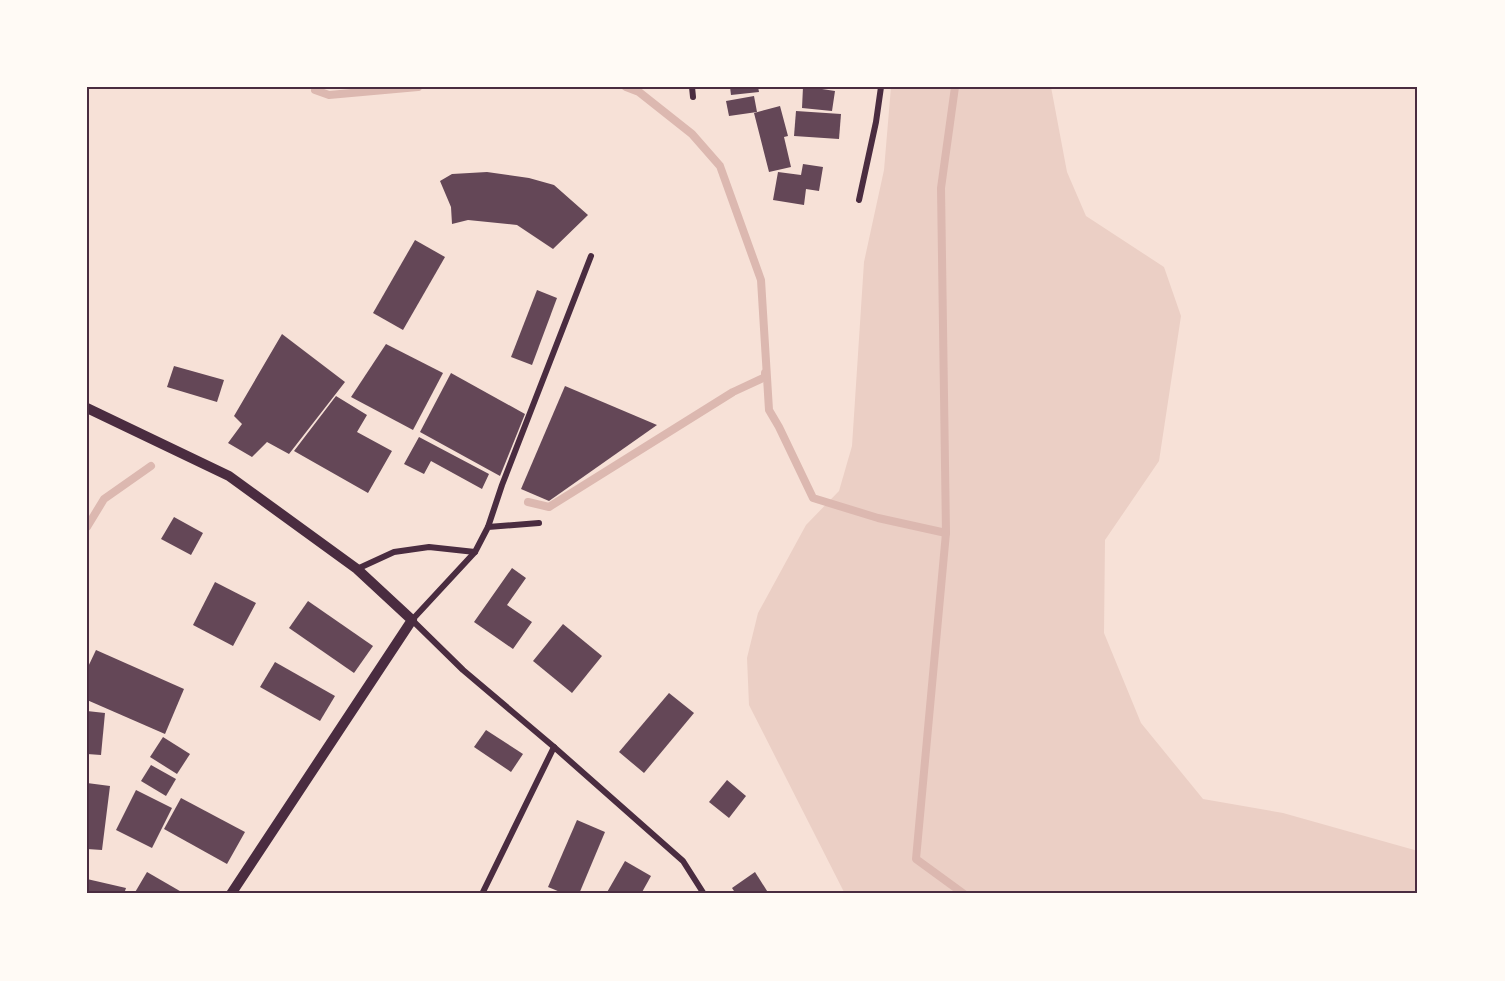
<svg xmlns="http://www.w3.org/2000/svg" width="1505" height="981" viewBox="0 0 1505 981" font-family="Literata,serif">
  <rect width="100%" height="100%" fill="#f7e1d7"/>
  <!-- green -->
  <path fill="#ebcfc5" d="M 891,87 L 1051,87 L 1067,172 L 1086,216 L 1164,267 L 1181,316 L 1159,461 L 1105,540 L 1104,633 L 1141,723 L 1203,799 L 1283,813 L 1418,851 L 1418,894 L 845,894 L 749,705 L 747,658 L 758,613 L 806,525 L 839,491 L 852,446 L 864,262 L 884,170 Z"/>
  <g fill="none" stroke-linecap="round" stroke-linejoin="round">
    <!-- stream -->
    <g stroke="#dcb8b0" stroke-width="8">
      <path d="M 316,87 L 315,90 L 329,95 L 418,87"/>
      <path d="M 626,87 L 639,92 L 692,134 L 720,166 L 761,280 L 769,410 L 779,427 L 813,498 L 878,518 L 946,533"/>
      <path d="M 955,87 L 941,188 L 946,533 L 916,859 L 964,894"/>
      <path d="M 528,502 L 549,507 L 733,392 L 765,377 L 765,373"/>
      <path d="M 87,527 L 104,499 L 151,466"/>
    </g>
  </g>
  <!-- building -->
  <g fill="#644757">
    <path d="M 730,87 L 758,87 L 759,92 L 731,95 Z"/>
    <path d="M 803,87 L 822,87 L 822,89 L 835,91 L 832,111 L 802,108 Z"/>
    <path d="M 754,96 L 757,112 L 729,116 L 726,101 Z"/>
    <path d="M 780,106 L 788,136 L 784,137 L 791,167 L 769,172 L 754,113 Z"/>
    <path d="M 796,111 L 841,114 L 839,139 L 794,136 Z"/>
    <path d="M 803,164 L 823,167 L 819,191 L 806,189 L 804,205 L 773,200 L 778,172 L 801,175 Z"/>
    <path d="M 487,172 L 529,178 L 554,185 L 588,215 L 553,249 L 517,225 L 468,220 L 452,224 L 451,207 L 440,181 L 452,174 Z"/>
    <path d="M 415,240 L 445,257 L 403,330 L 373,313 Z"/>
    <path d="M 537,290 L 557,298 L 532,365 L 511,357 Z"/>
    <path d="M 282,334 L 345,382 L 289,454 L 267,442 L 252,457 L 228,443 L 242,424 L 234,416 Z"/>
    <path d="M 386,344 L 443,373 L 413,430 L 351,397 Z"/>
    <path d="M 174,366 L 224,380 L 217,402 L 167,387 Z"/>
    <path d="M 451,373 L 525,414 L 500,476 L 420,432 Z"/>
    <path d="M 565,386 L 657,425 L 549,501 L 521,489 Z"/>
    <path d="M 336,396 L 367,415 L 357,432 L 392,451 L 368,493 L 294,451 Z"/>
    <path d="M 419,437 L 489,474 L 482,489 L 431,461 L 424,474 L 404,464 Z"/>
    <path d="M 174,517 L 203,533 L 191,555 L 161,539 Z"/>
    <path d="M 512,568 L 526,578 L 507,605 L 532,622 L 513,649 L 474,622 Z"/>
    <path d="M 215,582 L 256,603 L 233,646 L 193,625 Z"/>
    <path d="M 308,601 L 373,646 L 354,673 L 289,628 Z"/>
    <path d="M 563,624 L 602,656 L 572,693 L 533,661 Z"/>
    <path d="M 96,650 L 184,689 L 165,734 L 87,700 L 87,669 Z"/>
    <path d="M 275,662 L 335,696 L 320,721 L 260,687 Z"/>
    <path d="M 669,693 L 694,713 L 644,773 L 619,752 Z"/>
    <path d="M 87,711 L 105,713 L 101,755 L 87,754 Z"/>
    <path d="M 486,730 L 523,754 L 511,772 L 474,747 Z"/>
    <path d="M 163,737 L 190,754 L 177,774 L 150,757 Z"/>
    <path d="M 151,765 L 176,779 L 166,796 L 141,781 Z"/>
    <path d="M 727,780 L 746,796 L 729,818 L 709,802 Z"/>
    <path d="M 87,783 L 110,786 L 102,850 L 87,849 Z"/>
    <path d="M 136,790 L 172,808 L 152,848 L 116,830 Z"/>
    <path d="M 181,798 L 245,832 L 227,864 L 164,829 Z"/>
    <path d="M 577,820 L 605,832 L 579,894 L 565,894 L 548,887 Z"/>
    <path d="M 625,861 L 651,876 L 641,894 L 606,894 Z"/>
    <path d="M 147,872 L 185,894 L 134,894 Z"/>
    <path d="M 755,872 L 769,894 L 736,894 L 732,888 Z"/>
    <path d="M 87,879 L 126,888 L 124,894 L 87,894 Z"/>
  </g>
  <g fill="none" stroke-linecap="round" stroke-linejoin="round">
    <!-- minor -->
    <g stroke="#4a2c40" stroke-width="6">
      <path d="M 692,87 L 693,97"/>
      <path d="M 859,200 L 876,122 L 881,87"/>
      <path d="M 539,523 L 488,527 L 475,552 L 412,620 L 463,670 L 554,747 L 683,861 L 704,894"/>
      <path d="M 488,527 L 502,485 L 591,256"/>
      <path d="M 357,569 L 394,552 L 429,547 L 475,552"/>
      <path d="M 482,894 L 554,747"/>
    </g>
    <!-- tertiary -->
    <path stroke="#4a2c40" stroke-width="10" d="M 87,408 L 229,476 L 357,569 L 412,620 L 231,894"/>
  </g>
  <!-- border -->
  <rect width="1505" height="981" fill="none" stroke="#fffaf5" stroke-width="177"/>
  <rect x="88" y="88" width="1328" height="804" fill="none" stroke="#4a2c40" stroke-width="2"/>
</svg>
